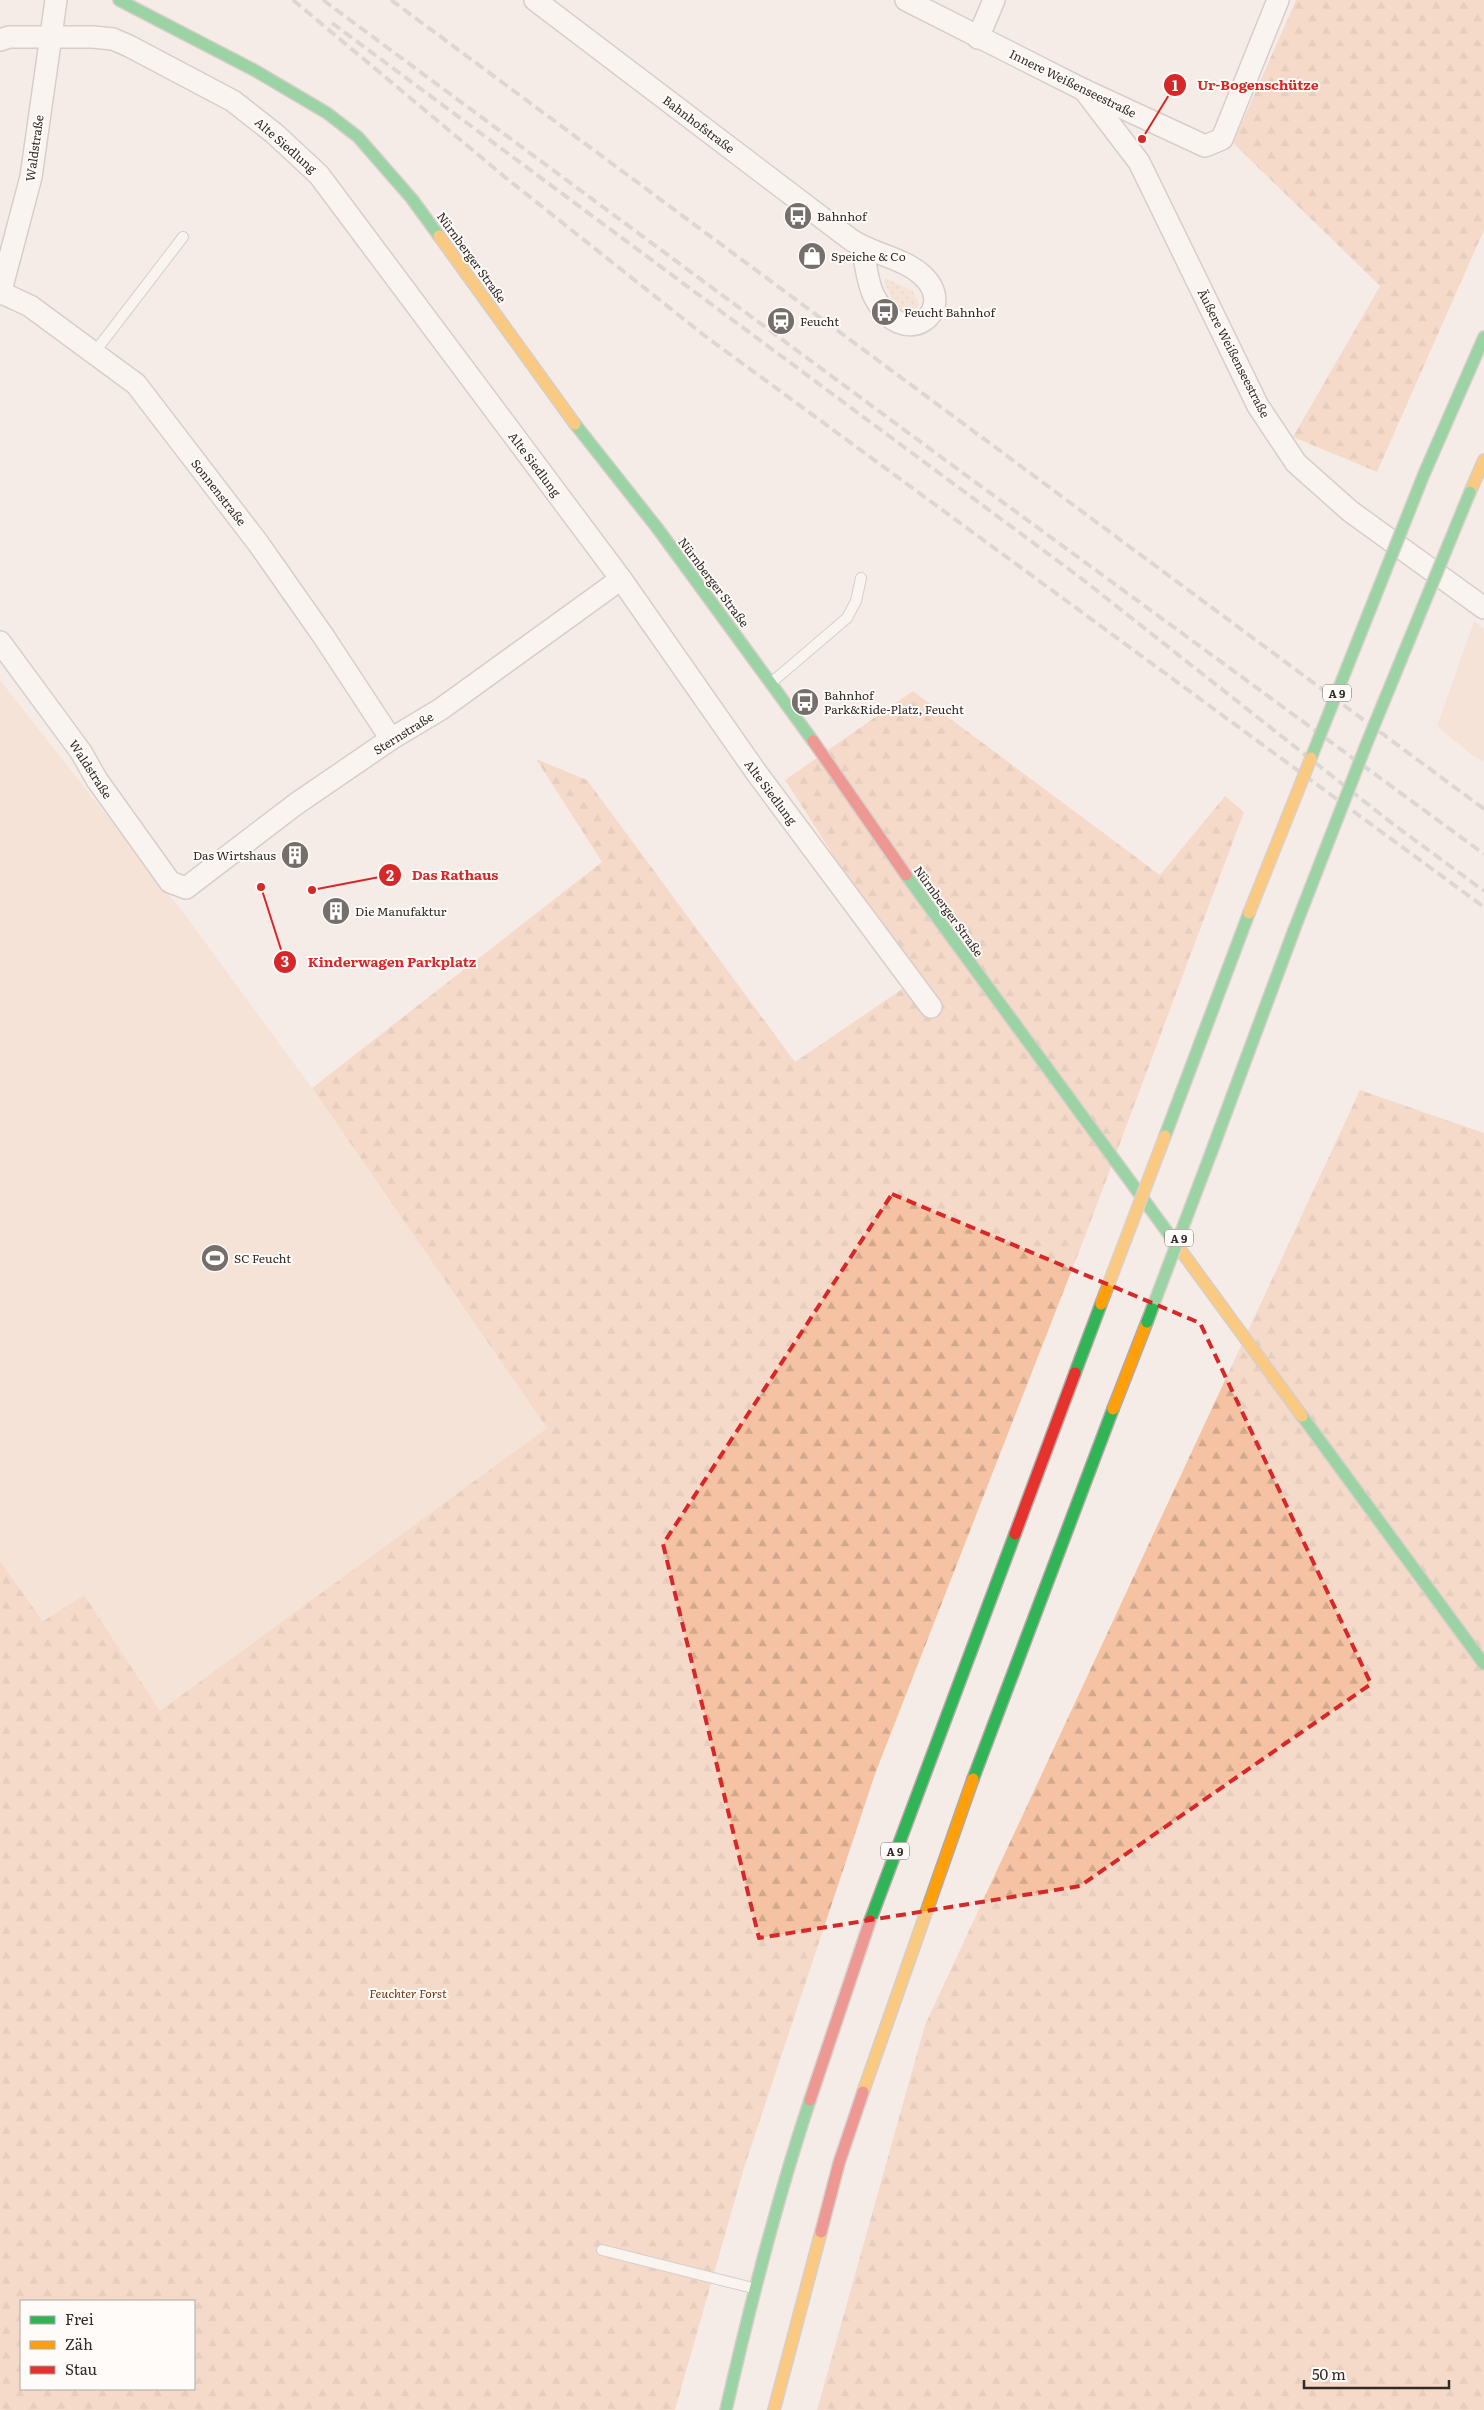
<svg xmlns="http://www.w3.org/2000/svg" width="1484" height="2410" viewBox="0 0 1484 2410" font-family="Literata,serif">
  <defs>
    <pattern id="grass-dots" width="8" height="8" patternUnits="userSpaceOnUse" patternTransform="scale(1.25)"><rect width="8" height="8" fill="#f7d8c5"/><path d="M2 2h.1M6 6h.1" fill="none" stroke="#d4baa9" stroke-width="1.8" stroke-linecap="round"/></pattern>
    <pattern id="forest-firs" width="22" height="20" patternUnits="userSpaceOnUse" patternTransform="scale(1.25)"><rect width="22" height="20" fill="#f5c3a4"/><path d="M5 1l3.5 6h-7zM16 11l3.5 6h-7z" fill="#d2a88d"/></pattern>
  </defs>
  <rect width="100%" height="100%" fill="#f6ece7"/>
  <!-- grass -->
  <path fill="url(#grass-dots)" d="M 885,278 L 913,291 L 919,303 L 915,312 L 910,315 L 896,309 L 884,281 Z"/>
  <!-- forest -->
  <g fill="url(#forest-firs)" fill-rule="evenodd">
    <path d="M 1296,0 L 1484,0 L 1484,230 L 1377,472 L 1293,437 L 1380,286 L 1233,143 Z"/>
    <path d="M 913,691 L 1160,875 L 1225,796 L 1244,812 L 1089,1226 L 875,1774 L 744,2168 L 675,2410 L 0,2410 L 0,1561 L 43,1621 L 83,1595 L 546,1428 L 312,1088 L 602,862 L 536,759 L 587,780 L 795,1062 L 914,981 L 785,780 ZM 21,2301 L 194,2301 L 194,2389 L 21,2389 Z"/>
    <path d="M 1360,1090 L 1484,1133 L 1484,2410 L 817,2410 L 925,2025 Z"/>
  </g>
  <!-- garden -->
  <g fill="#f7d8c5">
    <path d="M 1474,621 L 1484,629 L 1484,762 L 1473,756 L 1437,726 Z"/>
    <path d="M 0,680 L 183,912 L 312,1088 L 547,1428 L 160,1711 L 84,1595 L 43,1621 L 0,1561 Z"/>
  </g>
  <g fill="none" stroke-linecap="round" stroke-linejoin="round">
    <defs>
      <g id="lane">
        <path d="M 94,353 L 183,237"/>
        <path d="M 772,682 L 847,618 L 856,601 L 861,578"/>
        <path d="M 602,2250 L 753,2288"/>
      </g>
      <g id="street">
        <path d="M 535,0 L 850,239 C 871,254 902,257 922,275 C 960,310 904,355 874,296 C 867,283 866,263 862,248"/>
        <path d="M 906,0 L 1084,90 L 1205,146 L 1222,139 L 1278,0"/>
        <path d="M 978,38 L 994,0"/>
        <path d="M 0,40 L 9,37 L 93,37 L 113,39 L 129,46 L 233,101 L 275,134 L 319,175 L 621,579 L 756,772 L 931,1007"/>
        <path d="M 1084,90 L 1139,162 L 1258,406 L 1296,463 L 1350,511 L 1484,608"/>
        <path d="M 0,292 L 30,306 L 136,384 L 258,543 L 324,637 L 391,739"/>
        <path d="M 0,294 L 31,177 L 56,0"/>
        <path d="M 0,642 L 81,752 L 97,780 L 170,882 L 186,888 L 296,804 L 391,739 L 441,709 L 621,579"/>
      </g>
      <g id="fast">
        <path d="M 119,0 L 254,70 L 327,113 L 358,137 L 412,199 L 439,236"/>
        <path d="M 575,424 L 658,529 L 813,741"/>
        <path d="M 1424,474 L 1484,337"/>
        <path d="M 906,875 L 1171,1237"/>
        <path d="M 1165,1136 L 1249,913"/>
        <path d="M 1211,1153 L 1294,930"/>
        <path d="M 1075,1373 L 1101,1304"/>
        <path d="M 1302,1416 L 1484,1664"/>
        <path d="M 973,1779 L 1113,1409"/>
        <path d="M 870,1921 L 1015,1534"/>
        <path d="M 726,2410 C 750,2305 776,2202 810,2100"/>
      </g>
      <g id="slow">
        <path d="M 439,236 L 575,424"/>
        <path d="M 1470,492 L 1484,460"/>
        <path d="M 1171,1237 L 1302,1416"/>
        <path d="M 1113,1409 L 1147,1322"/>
        <path d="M 863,2092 L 973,1779"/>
        <path d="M 774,2410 L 821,2232"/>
      </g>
      <g id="jam">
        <path d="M 813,741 L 906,875"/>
        <path d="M 1015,1534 L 1075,1373"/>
        <path d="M 810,2100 L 870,1921"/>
        <path d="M 821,2232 L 839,2163 L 863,2092"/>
      </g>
    </defs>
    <!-- lane casing -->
    <use href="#lane" stroke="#b1a9a6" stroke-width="12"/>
    <!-- street casing -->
    <use href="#street" stroke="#b1a9a6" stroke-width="24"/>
    <!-- fast casing -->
    <use href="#fast" stroke="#b1a9a6" stroke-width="14"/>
    <!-- slow casing -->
    <use href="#slow" stroke="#b1a9a6" stroke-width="14"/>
    <!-- jam casing -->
    <use href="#jam" stroke="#b1a9a6" stroke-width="14"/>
    <!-- lane -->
    <use href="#lane" stroke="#fefcfb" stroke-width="10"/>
    <!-- street -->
    <use href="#street" stroke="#fefcfb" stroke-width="21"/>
    <!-- fast -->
    <use href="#fast" stroke="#30b455" stroke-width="11"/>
    <!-- slow -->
    <use href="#slow" stroke="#ff9f0a" stroke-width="11"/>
    <!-- jam -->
    <use href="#jam" stroke="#e5322d" stroke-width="11"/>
    <!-- rail -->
    <g stroke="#bebcbb" stroke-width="4" stroke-dasharray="10 5" stroke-linecap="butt">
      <path d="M 293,0 L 506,178 L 705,336 L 1484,907"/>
      <path d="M 323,0 L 941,457 L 1484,854"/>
      <path d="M 391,0 L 1484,809"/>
      <path d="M 332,23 L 1082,579 L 1393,824 L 1484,891"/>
    </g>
    <defs>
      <g id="fast-bridge">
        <path d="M 1311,758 L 1424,474"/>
        <path d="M 1294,930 L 1366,745 L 1470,492"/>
        <path d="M 1147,1322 L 1211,1153"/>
      </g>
      <g id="slow-bridge">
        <path d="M 1249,913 L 1311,758"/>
        <path d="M 1101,1304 L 1165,1136"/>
      </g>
    </defs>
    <!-- fast-bridge casing -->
    <use href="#fast-bridge" stroke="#bbaea7" stroke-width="14" stroke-linecap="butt"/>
    <!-- slow-bridge casing -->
    <use href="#slow-bridge" stroke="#bbaea7" stroke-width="14" stroke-linecap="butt"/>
    <!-- fast-bridge -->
    <use href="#fast-bridge" stroke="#30b455" stroke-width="11"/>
    <!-- slow-bridge -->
    <use href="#slow-bridge" stroke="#ff9f0a" stroke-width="11"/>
  </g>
  <!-- marked area -->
  <path d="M0 0H1484V2410H0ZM 892,1194 L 1200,1323 L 1371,1684 L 1080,1886 L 759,1938 L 663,1544 Z" fill="#f6ece7" fill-opacity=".55" fill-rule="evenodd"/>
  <path fill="none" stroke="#d62828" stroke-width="4" stroke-dasharray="10 6" stroke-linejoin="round" d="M 892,1194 L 1200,1323 L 1371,1684 L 1080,1886 L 759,1938 L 663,1544 Z"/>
  <!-- icons -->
  <defs>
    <symbol id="bus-disc" viewBox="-11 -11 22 22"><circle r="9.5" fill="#766e6a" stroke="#fffbf9"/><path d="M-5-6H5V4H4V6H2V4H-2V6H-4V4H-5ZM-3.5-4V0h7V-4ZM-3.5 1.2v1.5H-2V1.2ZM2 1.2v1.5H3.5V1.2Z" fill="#fff"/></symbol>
    <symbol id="shop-disc" viewBox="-11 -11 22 22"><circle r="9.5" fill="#766e6a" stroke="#fffbf9"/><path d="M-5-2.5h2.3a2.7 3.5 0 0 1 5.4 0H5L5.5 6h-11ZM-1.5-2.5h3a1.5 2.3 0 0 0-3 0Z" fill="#fff"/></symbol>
    <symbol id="station-disc" viewBox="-11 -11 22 22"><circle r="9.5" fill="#766e6a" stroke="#fffbf9"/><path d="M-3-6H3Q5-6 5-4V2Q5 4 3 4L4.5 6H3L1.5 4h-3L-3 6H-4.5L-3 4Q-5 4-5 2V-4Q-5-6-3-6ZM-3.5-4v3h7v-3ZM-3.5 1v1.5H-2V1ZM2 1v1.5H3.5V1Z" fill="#fff"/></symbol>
    <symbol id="building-disc" viewBox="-11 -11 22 22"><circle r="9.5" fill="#766e6a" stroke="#fffbf9"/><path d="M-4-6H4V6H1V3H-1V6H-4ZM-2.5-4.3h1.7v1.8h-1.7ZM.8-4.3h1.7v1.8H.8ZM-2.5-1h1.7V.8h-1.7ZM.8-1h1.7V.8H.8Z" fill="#fff"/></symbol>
    <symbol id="stadium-disc" viewBox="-11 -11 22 22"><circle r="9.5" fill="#766e6a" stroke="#fffbf9"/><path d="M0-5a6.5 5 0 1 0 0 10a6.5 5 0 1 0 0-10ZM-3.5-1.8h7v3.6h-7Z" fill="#fff"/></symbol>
  </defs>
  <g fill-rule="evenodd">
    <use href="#bus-disc" x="782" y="200" width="32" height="32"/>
    <use href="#shop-disc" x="796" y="240" width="32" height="32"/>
    <use href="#bus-disc" x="869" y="296" width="32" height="32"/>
    <use href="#station-disc" x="765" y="305" width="32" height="32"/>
    <use href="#bus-disc" x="789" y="686" width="32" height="32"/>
    <use href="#building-disc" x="279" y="839" width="32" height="32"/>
    <use href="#building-disc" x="320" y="895" width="32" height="32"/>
    <use href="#stadium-disc" x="199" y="1242" width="32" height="32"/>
  </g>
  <g text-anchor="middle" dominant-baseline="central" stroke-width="4" stroke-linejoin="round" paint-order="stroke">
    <!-- shield labels -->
    <g fill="#fffbf9" stroke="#6f6965" stroke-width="1">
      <rect x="1323" y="684.5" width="28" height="17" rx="4"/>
      <rect x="1165" y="1229.5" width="28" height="17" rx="4"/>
      <rect x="881" y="1842.5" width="28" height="17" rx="4"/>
    </g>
    <g font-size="11" font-weight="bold" fill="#312a26">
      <text x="1337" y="693">A 9</text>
      <text x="1179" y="1238">A 9</text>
      <text x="895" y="1851">A 9</text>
    </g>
    <!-- street labels -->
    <g font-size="12" fill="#312a26" stroke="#fffbf9">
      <text transform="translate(1073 83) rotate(26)">Innere Weißenseestraße</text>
      <text transform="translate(699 124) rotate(37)">Bahnhofstraße</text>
      <text transform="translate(286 145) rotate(41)">Alte Siedlung</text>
      <text transform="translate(34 148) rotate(-82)">Waldstraße</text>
      <text transform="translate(472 257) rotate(54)">Nürnberger Straße</text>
      <text transform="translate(1234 353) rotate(63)">Äußere Weißenseestraße</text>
      <text transform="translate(535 464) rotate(53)">Alte Siedlung</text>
      <text transform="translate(219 492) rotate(52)">Sonnenstraße</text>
      <text transform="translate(714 582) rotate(53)">Nürnberger Straße</text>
      <text transform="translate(403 733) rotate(-32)">Sternstraße</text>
      <text transform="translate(91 769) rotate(57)">Waldstraße</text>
      <text transform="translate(771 792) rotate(53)">Alte Siedlung</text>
      <text transform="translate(949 911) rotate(54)">Nürnberger Straße</text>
    </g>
    <!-- poi labels -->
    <g font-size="12" fill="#312a26" stroke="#fffbf9" text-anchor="start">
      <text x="817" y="216">Bahnhof</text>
      <text x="831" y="256">Speiche &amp; Co</text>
      <text x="904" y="312">Feucht Bahnhof</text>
      <text x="800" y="321">Feucht</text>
      <text x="824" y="695">Bahnhof<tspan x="824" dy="14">Park&amp;Ride-Platz, Feucht</tspan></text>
      <text x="276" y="855" text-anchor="end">Das Wirtshaus</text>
      <text x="355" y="911">Die Manufaktur</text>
      <text x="234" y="1258">SC Feucht</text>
    </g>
    <!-- park labels -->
    <g font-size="12" font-style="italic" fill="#6d3813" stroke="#fffbf9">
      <text x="408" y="1993">Feuchter Forst</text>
    </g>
  </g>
  <!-- callouts -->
  <path fill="none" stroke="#d62828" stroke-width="2" d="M1142 139L1175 85M312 890L390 875M261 887L285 962"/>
  <g fill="#d62828" stroke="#fffbf9" stroke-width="2">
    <circle cx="1142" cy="139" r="5"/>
    <circle cx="312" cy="890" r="5"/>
    <circle cx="261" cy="887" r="5"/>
    <circle cx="1175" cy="85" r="12"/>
    <circle cx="390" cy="875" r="12"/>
    <circle cx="285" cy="962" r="12"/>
  </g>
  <g font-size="15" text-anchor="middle" font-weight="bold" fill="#fff">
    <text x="1175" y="91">1</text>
    <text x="390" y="881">2</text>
    <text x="285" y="967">3</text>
  </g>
  <g font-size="14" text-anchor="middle" font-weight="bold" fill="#d62828" stroke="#fffbf9" stroke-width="4" stroke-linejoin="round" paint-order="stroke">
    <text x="1258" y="90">Ur-Bogenschütze</text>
    <text x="455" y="880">Das Rathaus</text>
    <text x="392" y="967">Kinderwagen Parkplatz</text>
  </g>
  <!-- legend -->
  <rect x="20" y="2300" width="175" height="90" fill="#fffbf9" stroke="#ada7a5"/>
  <rect x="30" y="2316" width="25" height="8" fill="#30b455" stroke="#ada7a5"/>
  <text x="65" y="2325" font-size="15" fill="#312a26">Frei</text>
  <rect x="30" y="2341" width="25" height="8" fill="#ff9f0a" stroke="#ada7a5"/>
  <text x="65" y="2350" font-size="15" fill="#312a26">Zäh</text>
  <rect x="30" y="2366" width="25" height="8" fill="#e5322d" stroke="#ada7a5"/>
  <text x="65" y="2375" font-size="15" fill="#312a26">Stau</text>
  <!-- scale -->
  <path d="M1304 2380v8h145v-8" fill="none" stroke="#312a26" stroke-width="2.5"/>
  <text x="1312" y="2380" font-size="15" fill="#312a26" stroke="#fffbf9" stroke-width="4" paint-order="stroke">50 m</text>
</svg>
